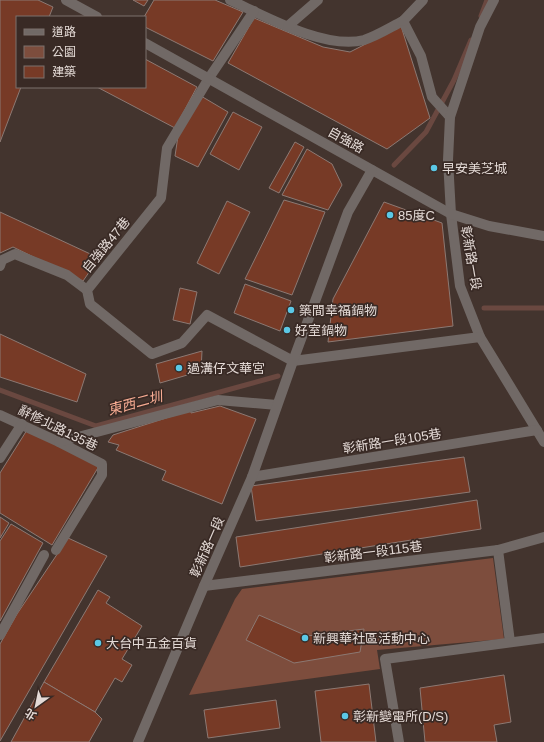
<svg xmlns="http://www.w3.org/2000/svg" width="544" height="742" viewBox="0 0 544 742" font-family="Helvetica,'Noto Sans TC',sans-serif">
  <rect width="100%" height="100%" fill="#43342e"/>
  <!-- green -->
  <path fill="#7d4d3d" d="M 493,558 L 504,639 L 377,650 L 380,669 L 189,695 L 235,599 L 242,589 Z"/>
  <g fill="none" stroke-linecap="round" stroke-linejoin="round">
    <!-- stream -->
    <g stroke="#6a4840" stroke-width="5">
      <path d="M 481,16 L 487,0"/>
      <path d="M 394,165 L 426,132 L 454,80 L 471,40"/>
      <path d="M 484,308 L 544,308"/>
      <path d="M 0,390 L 96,426 L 278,376"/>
    </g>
  </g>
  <!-- building -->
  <g fill="#773a26" stroke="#8c7973">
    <path d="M 0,0 L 38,0 L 53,7 L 49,17 L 17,17 L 17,87 L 21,87 L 0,142 Z"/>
    <path d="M 133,0 L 148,0 L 144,6 Z"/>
    <path d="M 154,0 L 215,0 L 243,12 L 213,61 L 145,27 L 144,17 Z"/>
    <path d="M 254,18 L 323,47 L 350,52 L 401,26 L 430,118 L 387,149 L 228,63 Z"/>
    <path d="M 145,59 L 197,87 L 175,128 L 97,87 L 145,87 Z"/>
    <path d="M 201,96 L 228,112 L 198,167 L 175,156 L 178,136 Z"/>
    <path d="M 233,112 L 262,127 L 239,170 L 210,154 Z"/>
    <path d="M 295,142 L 304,147 L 279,193 L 269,188 Z"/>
    <path d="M 307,149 L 332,164 L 342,185 L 328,210 L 282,195 Z"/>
    <path d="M 284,200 L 325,212 L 292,295 L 245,279 Z"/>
    <path d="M 227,201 L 250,212 L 219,274 L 197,263 Z"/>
    <path d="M 384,202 L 442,223 L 453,326 L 328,342 L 333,299 Z"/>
    <path d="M 0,212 L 99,258 L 83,281 L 13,247 L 0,253 Z"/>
    <path d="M 245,284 L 291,301 L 280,331 L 234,313 Z"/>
    <path d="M 180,288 L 197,292 L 190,324 L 173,320 Z"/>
    <path d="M 0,334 L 86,374 L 77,402 L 0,377 Z"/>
    <path d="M 202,351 L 201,371 L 160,383 L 156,364 Z"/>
    <path d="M 220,406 L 256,419 L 222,504 L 162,480 L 166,471 L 116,450 L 119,445 L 108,442 L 113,435 L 191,410 L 191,413 Z"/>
    <path d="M 27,430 L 99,466 L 52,545 L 0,513 L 0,473 Z"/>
    <path d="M 464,457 L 470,492 L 256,521 L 251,486 Z"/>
    <path d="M 477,500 L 481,529 L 240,567 L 236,537 Z"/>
    <path d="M 0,517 L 9,523 L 0,538 Z"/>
    <path d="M 11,524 L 43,543 L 0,621 L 0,541 Z"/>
    <path d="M 68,538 L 107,556 L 0,741 L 0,644 L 17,614 Z"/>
    <path d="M 98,590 L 110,597 L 106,603 L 142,626 L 122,659 L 132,665 L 122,682 L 115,678 L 95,712 L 44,682 Z"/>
    <path d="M 259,615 L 307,636 L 364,629 L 360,652 L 294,663 L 246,640 Z"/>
    <path d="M 504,675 L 511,722 L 494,725 L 497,742 L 425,742 L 420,688 Z"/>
    <path d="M 44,682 L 95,712 L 102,719 L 89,742 L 11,742 Z"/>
    <path d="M 369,684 L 376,742 L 321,742 L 315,691 Z"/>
    <path d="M 276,700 L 280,728 L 208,738 L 204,710 Z"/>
  </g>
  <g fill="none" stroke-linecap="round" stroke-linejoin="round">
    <!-- minor -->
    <g stroke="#716966" stroke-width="10">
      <path d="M 66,0 L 97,17"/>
      <path d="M 230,0 C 265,16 325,50 364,40 C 377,36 391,27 403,21 L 421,56 L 432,97 L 450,117"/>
      <path d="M 494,0 L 480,27 L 450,117 L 448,160 L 451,214 L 460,286 L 480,337 L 544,442"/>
      <path d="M 254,11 L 209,78 L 167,148 L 161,198 L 87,290 L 90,304 L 152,354 L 182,343 L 207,315 L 293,361 L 480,337"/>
      <path d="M 403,21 L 423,0"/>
      <path d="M 288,26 L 318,0"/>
      <path d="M 145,43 L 451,214 L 489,226 L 544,236"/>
      <path d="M 0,266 L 2,260 L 15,254 L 67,275 L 87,290"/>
      <path d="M 0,415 L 59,442 L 102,464 L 102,475 L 56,550"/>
      <path d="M 59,442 L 218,400 L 277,405"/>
      <path d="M 0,458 L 22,424"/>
      <path d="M 252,477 L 537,430"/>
      <path d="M 498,550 L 510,642"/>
      <path d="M 204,586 L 498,550 L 544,537"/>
      <path d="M 0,635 L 44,555"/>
      <path d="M 138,742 L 204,586 L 252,477 L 293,361 L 348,212 L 372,170"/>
      <path d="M 399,742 L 385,659 L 544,638"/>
    </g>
  </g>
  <!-- markers -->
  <g fill="#5bc8e6" stroke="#392a25" stroke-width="1.5">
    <circle cx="434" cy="168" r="4"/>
    <circle cx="390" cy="215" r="4"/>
    <circle cx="291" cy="310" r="4"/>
    <circle cx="287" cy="330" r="4"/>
    <circle cx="179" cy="368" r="4"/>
    <circle cx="305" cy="638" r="4"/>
    <circle cx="98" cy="643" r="4"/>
    <circle cx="345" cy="716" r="4"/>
  </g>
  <g text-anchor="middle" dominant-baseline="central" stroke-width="3.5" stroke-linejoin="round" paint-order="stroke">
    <!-- street labels -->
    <g font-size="13" fill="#e4dad6" stroke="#392a25">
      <text transform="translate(346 140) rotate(29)">自強路</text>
      <text transform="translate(106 245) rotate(-51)">自強路47巷</text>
      <text transform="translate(471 258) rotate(80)">彰新路一段</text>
      <text transform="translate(58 428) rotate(26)">辭修北路135巷</text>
      <text transform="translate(392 441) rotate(-9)">彰新路一段105巷</text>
      <text transform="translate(207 547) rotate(-66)">彰新路一段</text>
      <text transform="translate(373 552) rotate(-7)">彰新路一段115巷</text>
    </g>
    <!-- poi labels -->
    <g font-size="13" fill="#e4dad6" stroke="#392a25" text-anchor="start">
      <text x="442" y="168">早安美芝城</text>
      <text x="398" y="215">85度C</text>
      <text x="299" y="310">築間幸福鍋物</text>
      <text x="295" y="330">好室鍋物</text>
      <text x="187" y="368">過溝仔文華宮</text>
      <text x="313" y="638">新興華社區活動中心</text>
      <text x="106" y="643">大台中五金百貨</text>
      <text x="353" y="716">彰新變電所(D/S)</text>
    </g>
    <!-- water labels -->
    <g font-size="14" font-style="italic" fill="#f9ad94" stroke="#392a25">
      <text transform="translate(135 403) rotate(-15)">東西二圳</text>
    </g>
  </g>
  <!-- legend -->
  <rect x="16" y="16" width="130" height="72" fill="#392a25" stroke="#7d706c"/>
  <rect x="24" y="29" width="20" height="6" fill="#716966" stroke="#7d706c"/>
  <text x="52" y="36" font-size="12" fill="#e4dad6">道路</text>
  <rect x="24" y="46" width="20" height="12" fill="#7d4d3d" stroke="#7d706c"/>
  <text x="52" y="56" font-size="12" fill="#e4dad6">公園</text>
  <rect x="24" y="66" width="20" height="12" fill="#773a26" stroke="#7d706c"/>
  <text x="52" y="76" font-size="12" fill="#e4dad6">建築</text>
  <!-- north arrow -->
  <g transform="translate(36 706) rotate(213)" stroke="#392a25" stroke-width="3" paint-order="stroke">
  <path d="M0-3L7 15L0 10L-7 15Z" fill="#e4dad6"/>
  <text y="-6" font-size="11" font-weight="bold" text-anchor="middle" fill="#e4dad6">北</text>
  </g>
</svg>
